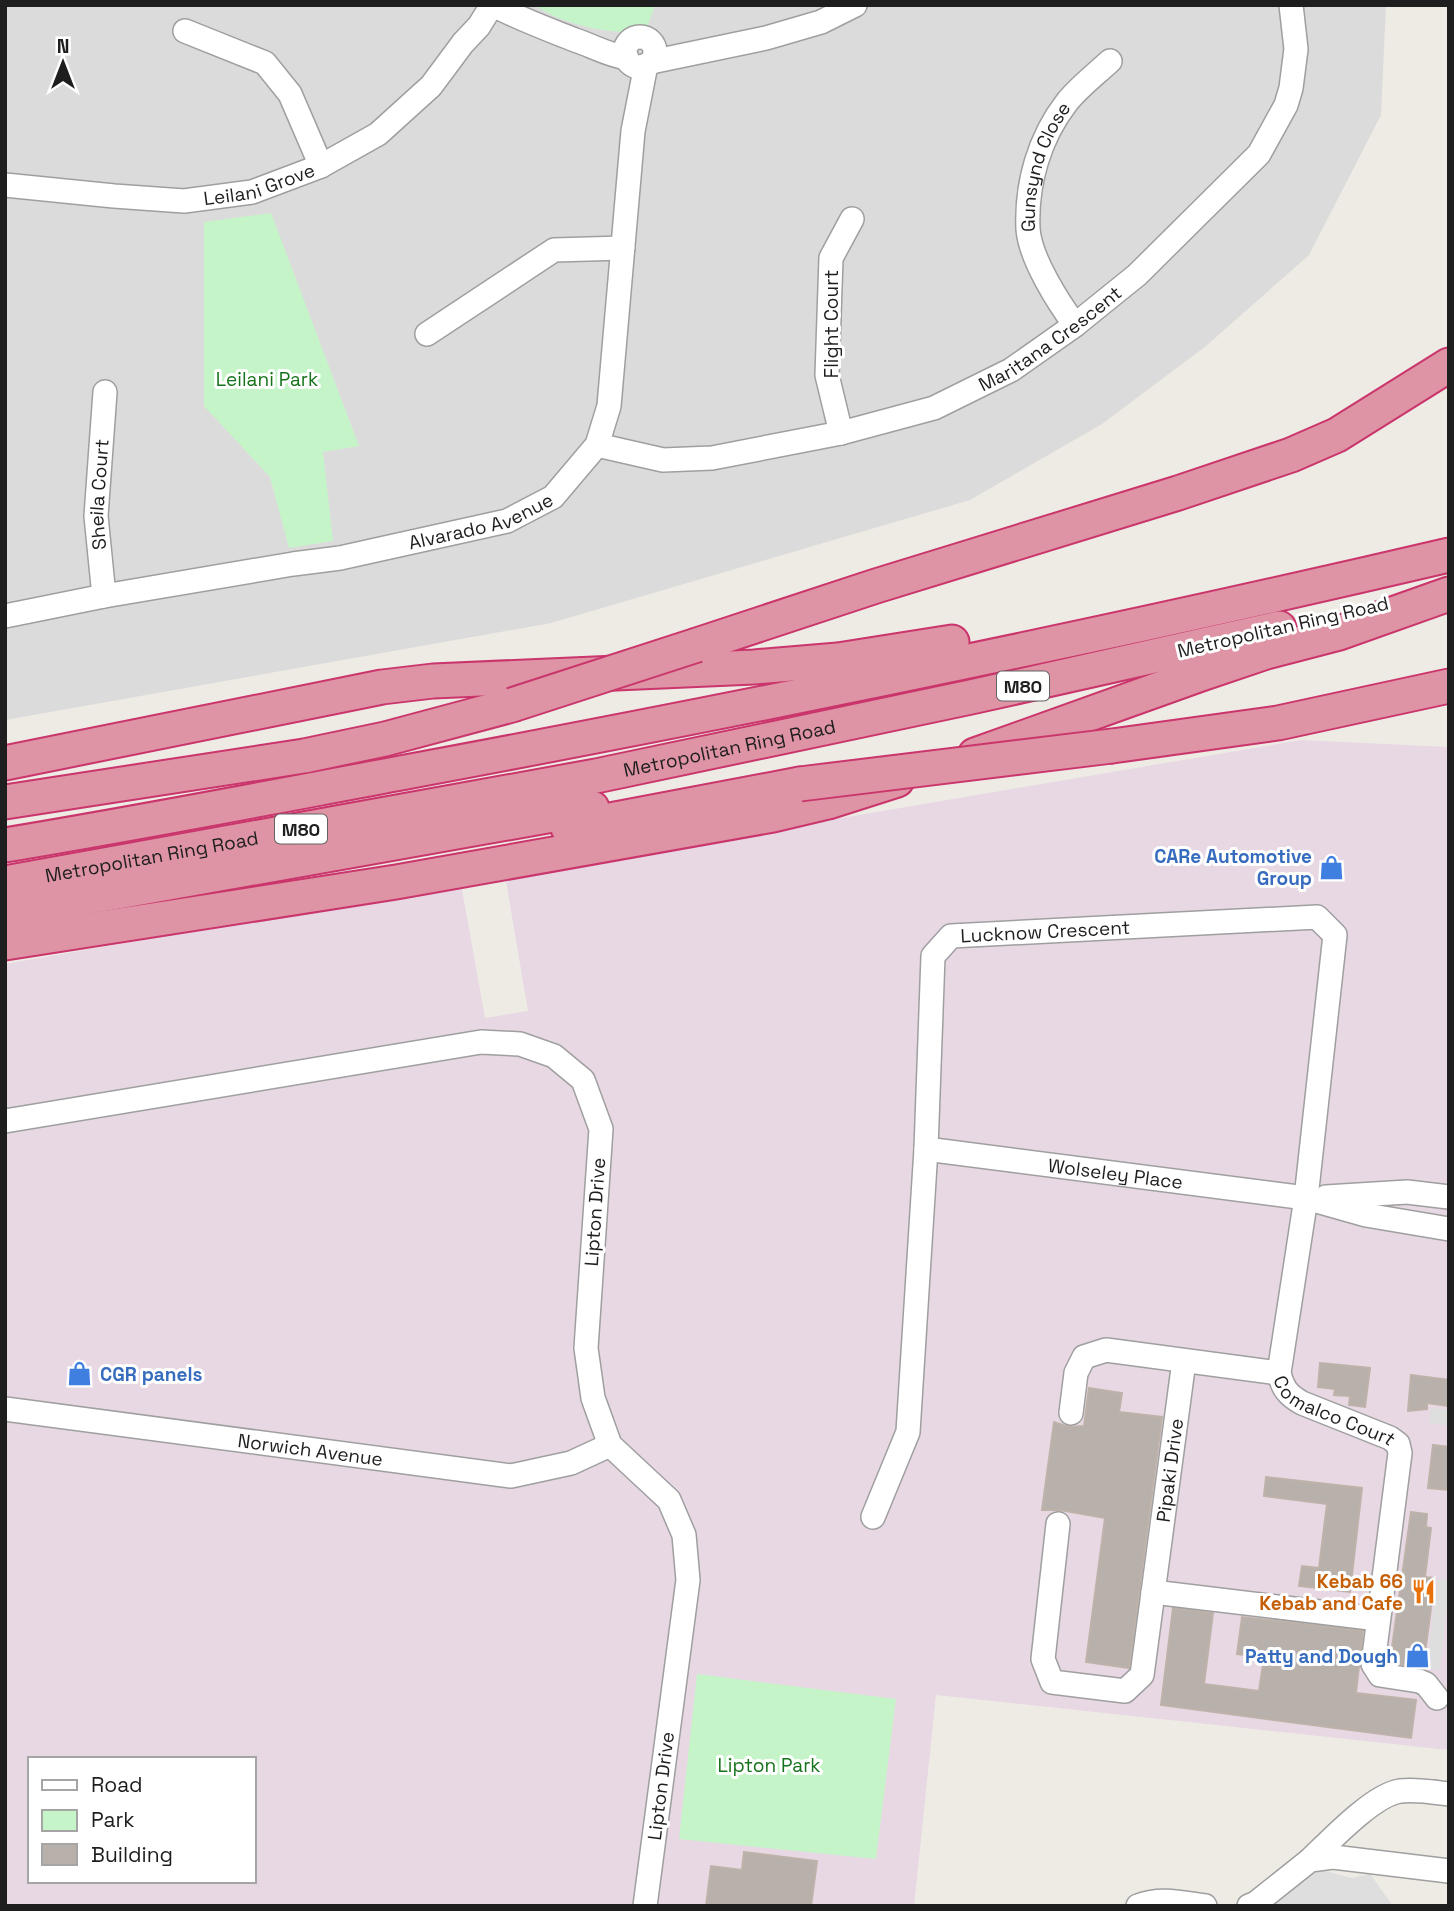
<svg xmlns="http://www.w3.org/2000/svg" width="1454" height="1911" viewBox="0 0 1454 1911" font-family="'Space Grotesk',sans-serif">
  <rect width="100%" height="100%" fill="#eeebe5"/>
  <!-- residential -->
  <path fill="#dcdbdb" d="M 5,5 L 1386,5 L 1381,115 L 1309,255 L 1206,346 L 1102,424 L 970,500 L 551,623 L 5,720 Z"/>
  <!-- industrial -->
  <path fill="#e7d8e4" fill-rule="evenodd" d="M 1301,740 L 1448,747 L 1449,1750 L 936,1695 L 914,1906 L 5,1906 L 5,964 L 461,884 L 485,1018 L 528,1011 L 505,875 ZM 30,1759 L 254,1759 L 254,1881 L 30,1881 Z"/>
  <!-- park -->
  <g fill="#c6f4c9">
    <path d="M 534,5 L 655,5 L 645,33 C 607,33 566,26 534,5 Z"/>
    <path d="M 271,213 L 359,446 L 323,452 L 333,541 L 289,548 L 270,477 L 204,406 L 204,222 Z"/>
    <path d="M 697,1674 L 896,1699 L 876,1859 L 679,1839 Z"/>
  </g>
  <!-- parking -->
  <g fill="#dedede">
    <path d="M 1431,1408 L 1449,1410 L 1449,1426 L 1429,1423 Z"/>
    <path d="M 1437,1579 L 1449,1580 L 1440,1670 L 1427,1669 Z"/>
    <path d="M 1326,1871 L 1351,1878 L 1370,1874 L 1393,1906 L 1260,1906 L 1311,1872 Z"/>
  </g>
  <!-- building -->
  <g fill="#b7b0ab" stroke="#beb2a9" stroke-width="2">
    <path d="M 1320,1363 L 1370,1368 L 1365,1407 L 1349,1405 L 1350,1396 L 1334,1395 L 1335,1389 L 1318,1387 Z"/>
    <path d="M 1411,1375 L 1449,1380 L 1449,1406 L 1427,1403 L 1427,1409 L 1408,1411 Z"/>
    <path d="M 1089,1388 L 1122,1393 L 1119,1412 L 1162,1417 L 1129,1668 L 1086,1662 L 1105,1518 L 1060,1510 L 1042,1510 L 1054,1422 L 1069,1427 L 1084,1426 Z"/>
    <path d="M 1433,1445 L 1449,1447 L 1449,1490 L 1428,1488 Z"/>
    <path d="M 1266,1477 L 1362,1488 L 1350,1592 L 1299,1586 L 1302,1566 L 1319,1568 L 1327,1504 L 1264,1496 Z"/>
    <path d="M 1411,1512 L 1427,1514 L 1426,1527 L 1431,1528 L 1425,1577 L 1435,1578 L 1423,1668 L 1390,1662 Z"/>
    <path d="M 1173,1608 L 1213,1613 L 1204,1684 L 1259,1691 L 1264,1657 L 1237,1654 L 1242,1617 L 1363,1631 L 1356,1693 L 1416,1700 L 1411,1738 L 1161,1705 Z"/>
    <path d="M 744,1852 L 817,1861 L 811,1906 L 706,1906 L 711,1866 L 742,1870 Z"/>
  </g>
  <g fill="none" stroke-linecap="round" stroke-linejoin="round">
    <defs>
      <g id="minor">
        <path d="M 493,5 C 520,19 547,29 575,40 C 593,46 608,55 627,58"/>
        <path d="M 185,31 L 265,63 L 290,94 L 321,166"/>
        <circle cx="640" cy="52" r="15"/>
        <path d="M 651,62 L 766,38 L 821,22 L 855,5"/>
        <path id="s1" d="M 5,185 L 114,196 L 184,201 L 252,192 L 321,166 L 378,134 L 431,86 L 463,43 L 479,26 L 492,5"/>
        <path id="s2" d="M 1075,325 C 1058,302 1030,258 1028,229 C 1026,184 1039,138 1067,102 C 1079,87 1096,74 1110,61"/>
        <path d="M 427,334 L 554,250 L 623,248"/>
        <path d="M 841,433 L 827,375 L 831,258 L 852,219"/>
        <path id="s3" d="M 597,445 L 663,460 L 712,458 L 841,433 L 934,408 L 1011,370 L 1075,325 L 1137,275 L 1259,154 L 1286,105 L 1291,88 L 1296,49 L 1291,5"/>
        <path id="s4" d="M 104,596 L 96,516 L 105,392"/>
        <path id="s5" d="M 5,616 L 104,596 L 293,564 L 340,558 L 507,521 L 553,497 L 597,445 L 609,406 L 633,131 L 646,65"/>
        <path d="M 5,1121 L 481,1042 L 520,1044 L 554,1056 L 583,1080 L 601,1129 L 586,1348 L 593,1398 L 610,1445 L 669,1500 L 684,1535 L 688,1580 L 645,1906"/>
        <path id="s6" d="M 926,1149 L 1306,1198 L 1366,1215 L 1449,1229"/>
        <path d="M 1326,1197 L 1407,1192 L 1449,1197"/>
        <path id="s7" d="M 5,1409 L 511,1476 L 571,1463 L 610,1445"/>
        <path d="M 1071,1413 L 1076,1373 L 1084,1357 L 1106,1350 L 1279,1373"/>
        <path id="s8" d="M 873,1517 L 908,1432 L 926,1149 L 933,956 L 951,936 L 1317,917 L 1335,935 L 1306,1198 L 1279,1373 C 1283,1389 1288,1395 1302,1403 L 1390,1438 L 1398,1444 L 1400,1453 L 1373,1664 L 1380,1675 L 1419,1681 L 1426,1684 L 1437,1698"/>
        <path id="s9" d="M 1058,1524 L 1043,1659 L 1052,1682 L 1125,1691 L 1142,1675 L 1184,1361"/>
        <path d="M 1153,1592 L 1378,1619"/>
        <path d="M 1310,1860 C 1330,1841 1373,1795 1400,1791 C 1416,1789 1433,1792 1449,1794"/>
        <path d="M 1138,1906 C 1160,1897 1183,1903 1205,1906"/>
        <path d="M 1249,1906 L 1256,1903 L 1310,1860 L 1333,1857 L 1449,1871"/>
      </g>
      <g id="highway">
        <path d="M 697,645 L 876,586 L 1178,493 L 1291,455 L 1337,435 L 1449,365"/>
        <path d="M 1112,746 L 1278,723 L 1449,686"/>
        <path d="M 975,755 L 1201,674 L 1266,652 L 1339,633 L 1449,594"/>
        <path d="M 5,763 L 382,687 L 433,681 L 754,667 L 838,660 L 952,642"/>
        <path d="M 5,802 L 304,756 L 385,739 L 512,705"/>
        <path d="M 568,828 L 800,784"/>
        <path d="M 5,845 C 139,823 272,797 406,772 C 755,707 1103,636 1449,555"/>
        <path id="s10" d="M 5,883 L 596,776 L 971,697 L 1279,628"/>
        <path d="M 5,912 L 592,808"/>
        <path d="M 5,943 L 396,882 L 773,815 L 828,802 L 897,780"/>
      </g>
    </defs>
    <!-- minor casing -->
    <use href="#minor" stroke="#9f9f9f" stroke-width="26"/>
    <!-- highway casing -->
    <use href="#highway" stroke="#ca356c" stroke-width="37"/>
    <!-- minor -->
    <use href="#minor" stroke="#fff" stroke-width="23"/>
    <!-- highway -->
    <use href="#highway" stroke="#de94a4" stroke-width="33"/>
    <defs>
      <g id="highway-bridge">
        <path d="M 512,705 L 697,645"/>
        <path d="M 800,784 L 1112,746"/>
      </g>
    </defs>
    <!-- highway-bridge casing -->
    <use href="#highway-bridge" stroke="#ca356c" stroke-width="37" stroke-linecap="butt"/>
    <!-- highway-bridge -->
    <use href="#highway-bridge" stroke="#de94a4" stroke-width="33"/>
  </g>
  <!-- icons -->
  <defs>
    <symbol id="shop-bare" viewBox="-9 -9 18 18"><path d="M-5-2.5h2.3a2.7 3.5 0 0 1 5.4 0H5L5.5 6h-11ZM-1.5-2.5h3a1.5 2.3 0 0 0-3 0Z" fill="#3f7fe0" stroke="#fff" stroke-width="2.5" paint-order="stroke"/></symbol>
    <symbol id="restaurant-bare" viewBox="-9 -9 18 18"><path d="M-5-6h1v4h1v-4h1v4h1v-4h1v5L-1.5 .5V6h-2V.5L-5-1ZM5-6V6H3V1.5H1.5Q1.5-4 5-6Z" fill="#e8710a" stroke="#fff" stroke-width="2.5" paint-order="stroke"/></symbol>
  </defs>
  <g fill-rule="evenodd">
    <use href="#shop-bare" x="1314" y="850" width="35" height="35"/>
    <use href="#shop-bare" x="62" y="1356" width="35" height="35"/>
    <use href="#restaurant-bare" x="1406" y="1574" width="35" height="35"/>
    <use href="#shop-bare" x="1400" y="1638" width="35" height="35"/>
  </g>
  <g text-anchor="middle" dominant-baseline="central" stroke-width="6" stroke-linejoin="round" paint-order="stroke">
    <!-- shield labels -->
    <g fill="#fff" stroke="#626262" stroke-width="2">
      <rect x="997" y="671.5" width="52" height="29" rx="5"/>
      <rect x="275" y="814.5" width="52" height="29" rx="5"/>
    </g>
    <g font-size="18" font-weight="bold" fill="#1e1e1e">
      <text x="1023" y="686">M80</text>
      <text x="301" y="829">M80</text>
    </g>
    <!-- street labels -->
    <g font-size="19" fill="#1e1e1e" stroke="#fff">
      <text stroke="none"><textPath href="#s2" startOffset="173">Gunsynd Close</textPath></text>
      <text stroke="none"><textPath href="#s1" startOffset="257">Leilani Grove</textPath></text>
      <text transform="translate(831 324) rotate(-90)">Flight Court</text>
      <text stroke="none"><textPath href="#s3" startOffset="480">Maritana Crescent</textPath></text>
      <text stroke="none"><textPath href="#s4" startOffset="102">Sheila Court</textPath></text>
      <text stroke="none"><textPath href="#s5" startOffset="486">Alvarado Avenue</textPath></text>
      <text transform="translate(1283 627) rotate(-13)">Metropolitan Ring Road</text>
      <text stroke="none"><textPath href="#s10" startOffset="737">Metropolitan Ring Road</textPath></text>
      <text stroke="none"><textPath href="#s10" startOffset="149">Metropolitan Ring Road</textPath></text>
      <text stroke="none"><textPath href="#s8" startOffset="690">Lucknow Crescent</textPath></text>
      <text stroke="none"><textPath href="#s6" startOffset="191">Wolseley Place</textPath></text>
      <text transform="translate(595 1212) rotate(-86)">Lipton Drive</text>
      <text stroke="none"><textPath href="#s8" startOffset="1500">Comalco Court</textPath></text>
      <text stroke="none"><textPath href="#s7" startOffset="308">Norwich Avenue</textPath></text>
      <text stroke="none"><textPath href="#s9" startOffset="464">Pipaki Drive</textPath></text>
      <text transform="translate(661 1786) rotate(-83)">Lipton Drive</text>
    </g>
    <!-- park labels -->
    <g font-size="19" fill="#16731b" stroke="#fff">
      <text x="267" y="379">Leilani Park</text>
      <text x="769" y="1765">Lipton Park</text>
    </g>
    <!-- shop labels -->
    <g font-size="19" font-weight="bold" fill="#366cbe" stroke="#fff" text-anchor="end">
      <text x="1312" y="856">CARe Automotive<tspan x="1312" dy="22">Group</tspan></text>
      <text x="100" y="1374" text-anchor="start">CGR panels</text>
      <text x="1398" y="1656">Patty and Dough</text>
    </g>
    <!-- food labels -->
    <g font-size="19" font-weight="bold" fill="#c56008" stroke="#fff" text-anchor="end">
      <text x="1403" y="1581">Kebab 66<tspan x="1403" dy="22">Kebab and Cafe</tspan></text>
    </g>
  </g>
  <!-- border -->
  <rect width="1454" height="1911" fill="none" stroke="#1e1e1e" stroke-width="14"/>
  <!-- legend -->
  <rect x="28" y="1757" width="228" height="126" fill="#ffffff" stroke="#a5a5a5" stroke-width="2"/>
  <rect x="42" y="1780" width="35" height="10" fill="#ffffff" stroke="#a5a5a5" stroke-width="2"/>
  <text x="91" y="1792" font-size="21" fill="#1e1e1e">Road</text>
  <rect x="42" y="1810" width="35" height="21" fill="#c6f4c9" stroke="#a5a5a5" stroke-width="2"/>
  <text x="91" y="1827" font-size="21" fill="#1e1e1e">Park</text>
  <rect x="42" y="1844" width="35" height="21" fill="#b7b0ab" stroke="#a5a5a5" stroke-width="2"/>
  <text x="91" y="1862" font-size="21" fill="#1e1e1e">Building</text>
  <!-- north arrow -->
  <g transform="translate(63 63)" stroke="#ffffff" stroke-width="5" paint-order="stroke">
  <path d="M0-5L12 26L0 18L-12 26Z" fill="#1e1e1e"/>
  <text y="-10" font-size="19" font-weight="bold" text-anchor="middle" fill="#1e1e1e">N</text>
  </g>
</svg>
